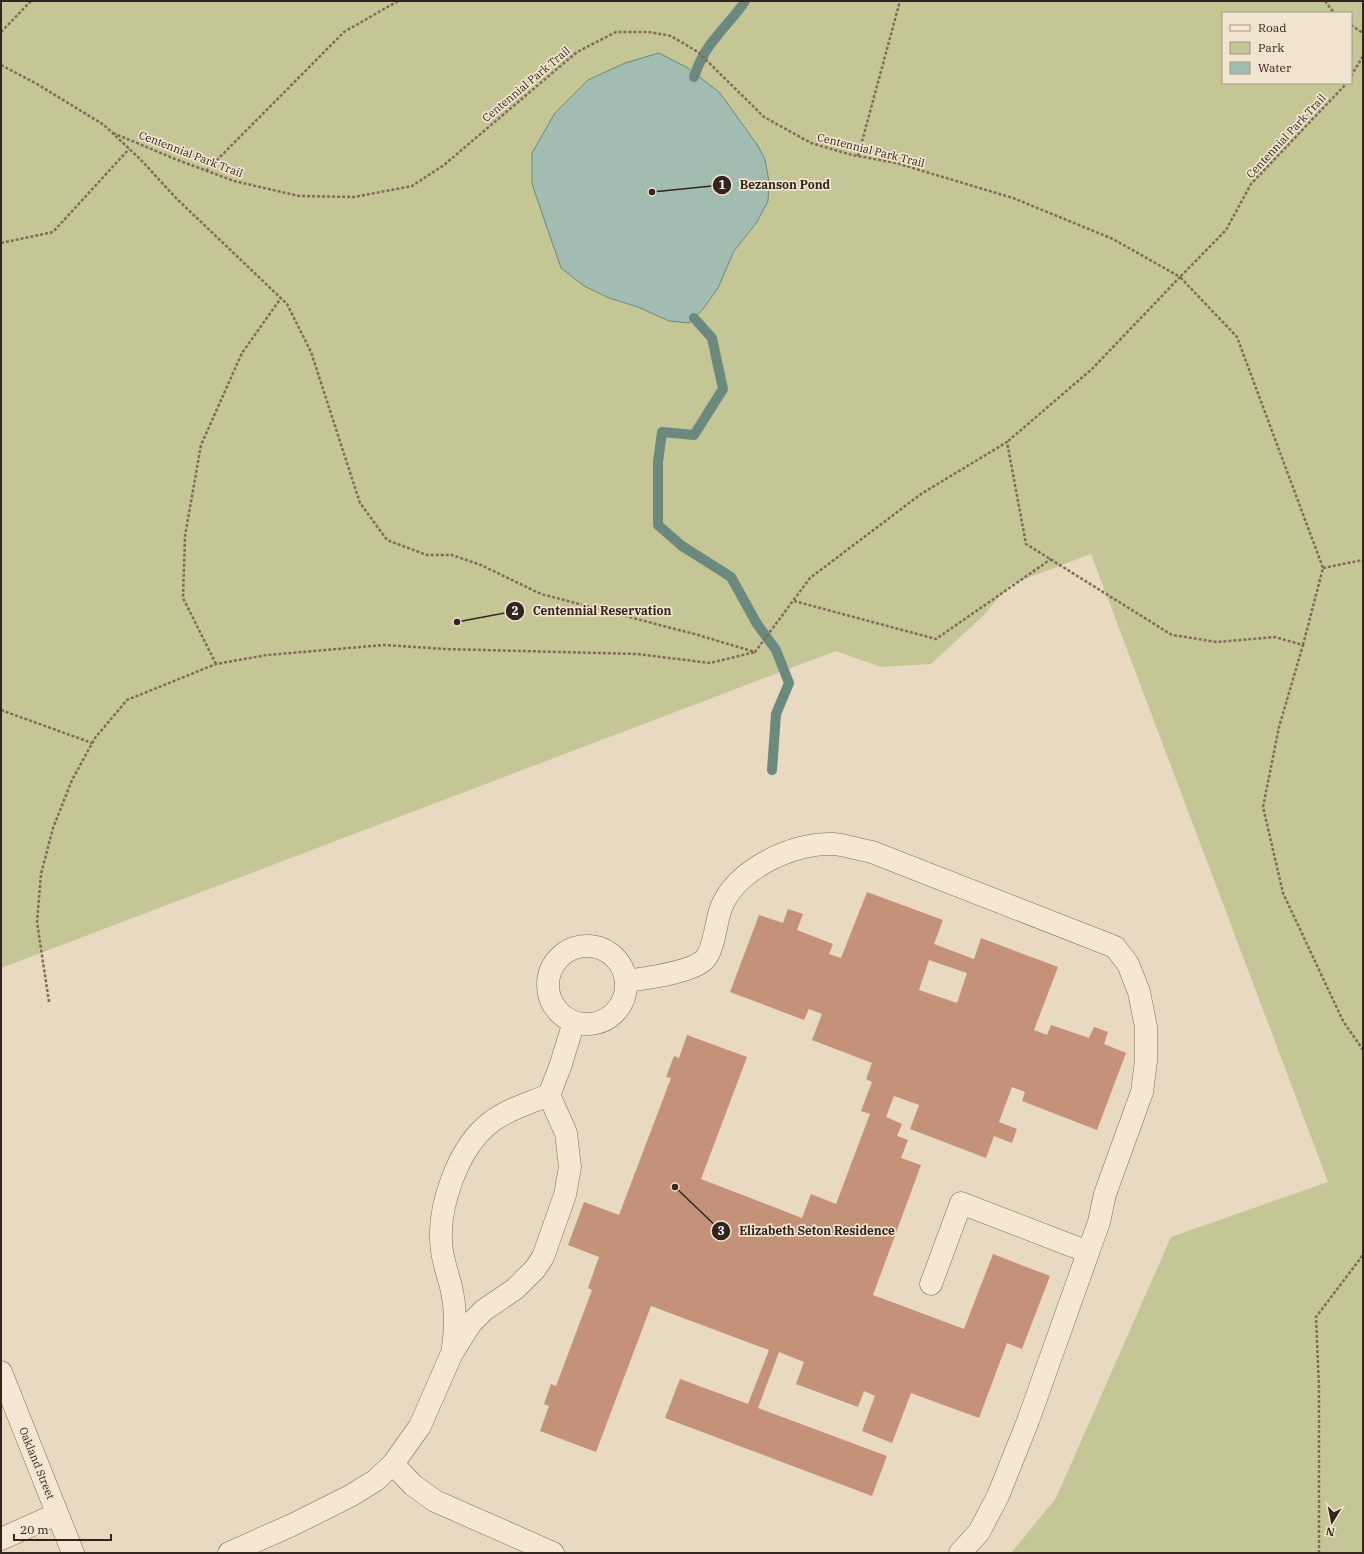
<svg xmlns="http://www.w3.org/2000/svg" width="1364" height="1554" viewBox="0 0 1364 1554" font-family="'IBM Plex Serif',serif">
  <rect width="100%" height="100%" fill="#e9d9c0"/>
  <!-- green -->
  <path fill="#c5c696" fill-rule="evenodd" d="M 1,1 L 1363,1 L 1363,1553 L 1011,1553 L 1056,1498 L 1171,1237 L 1328,1182 L 1091,554 L 1011,584 L 983,616 L 931,664 L 881,667 L 836,651 L 1,968 ZM 1223,13 L 1351,13 L 1351,83 L 1223,83 Z"/>
  <!-- water -->
  <path fill="#a3bcb2" stroke="#6b897e" d="M 659,53 L 688,68 L 720,93 L 758,146 L 765,160 L 769,181 L 768,201 L 757,222 L 734,251 L 718,288 L 703,309 L 689,323 L 669,321 L 638,307 L 609,298 L 584,286 L 561,268 L 532,184 L 532,153 L 555,113 L 588,80 L 625,63 Z"/>
  <g fill="none" stroke-linecap="round" stroke-linejoin="round">
    <!-- stream -->
    <g stroke="#6b897e" stroke-width="10">
      <path d="M 694,77 C 699,62 706,48 717,36 C 726,24 737,14 745,1"/>
      <path d="M 694,318 L 712,338 L 723,389 L 694,435 L 662,432 L 658,462 L 658,525 L 682,546 L 731,577 L 757,624 L 776,650 L 789,683 L 776,714 L 772,770"/>
    </g>
  </g>
  <!-- building -->
  <path fill="#c49179" fill-rule="evenodd" d="M 867,892 L 943,920 L 934,944 L 974,959 L 981,938 L 1058,967 L 1034,1030 L 1047,1035 L 1051,1025 L 1089,1038 L 1094,1027 L 1108,1032 L 1104,1044 L 1126,1053 L 1097,1130 L 1022,1101 L 1025,1092 L 1012,1087 L 999,1122 L 1017,1129 L 1012,1143 L 994,1136 L 986,1158 L 910,1129 L 919,1105 L 894,1096 L 886,1117 L 902,1124 L 897,1136 L 908,1140 L 901,1158 L 921,1165 L 873,1295 L 964,1329 L 993,1254 L 1050,1276 L 1022,1349 L 1007,1343 L 979,1418 L 911,1393 L 892,1443 L 862,1431 L 875,1396 L 864,1391 L 858,1407 L 796,1384 L 804,1362 L 779,1352 L 758,1408 L 887,1456 L 872,1496 L 665,1418 L 680,1379 L 748,1404 L 769,1350 L 651,1306 L 596,1452 L 540,1431 L 549,1406 L 544,1404 L 551,1384 L 556,1386 L 592,1290 L 588,1288 L 599,1257 L 568,1245 L 584,1202 L 619,1215 L 671,1078 L 666,1077 L 674,1056 L 679,1058 L 687,1035 L 747,1057 L 701,1179 L 802,1218 L 811,1194 L 836,1204 L 870,1114 L 861,1111 L 872,1082 L 866,1079 L 872,1063 L 812,1040 L 822,1014 L 809,1009 L 804,1020 L 730,992 L 759,915 L 783,923 L 788,909 L 803,914 L 797,930 L 833,944 L 829,954 L 841,958 ZM 929,960 L 967,973 L 957,1003 L 919,990 Z"/>
  <g fill="none" stroke-linecap="round" stroke-linejoin="round">
    <defs>
      <g id="minor">
        <circle cx="587" cy="985" r="39"/>
        <path d="M 626,981 C 646,978 690,973 704,960 C 714,951 716,921 721,908 C 736,869 794,842 834,844 C 846,845 860,850 872,852 L 1115,947 L 1128,964 L 1139,992 L 1146,1027 L 1146,1061 L 1142,1092 L 1105,1194 L 1099,1222 L 1028,1421 L 998,1496 L 979,1532 L 960,1553"/>
        <path d="M 931,1284 L 961,1203 L 1088,1252"/>
        <path d="M 453,1347 C 456,1327 456,1308 451,1287 C 448,1275 444,1264 442,1251 C 436,1210 457,1148 491,1122 C 508,1109 530,1103 549,1095"/>
        <path d="M 1,1372 L 73,1553"/>
        <path d="M 393,1464 L 413,1485 L 435,1501 L 553,1553"/>
        <path d="M 1,1539 L 57,1514"/>
        <path d="M 229,1553 L 292,1525 L 352,1495 L 376,1480 L 393,1464 L 420,1426 L 452,1353 L 471,1323 L 484,1310 L 515,1289 L 535,1269 L 543,1257 L 565,1195 L 570,1167 L 566,1133 L 549,1095 L 560,1067 L 574,1022"/>
      </g>
    </defs>
    <!-- minor casing -->
    <use href="#minor" stroke="#816b5a" stroke-width="23"/>
    <!-- path -->
    <g stroke="#816b5a" stroke-width="2.5" stroke-dasharray="3 2" stroke-linecap="butt">
      <path d="M 1325,1 L 1334,13"/>
      <path d="M 1351,25 L 1363,33"/>
      <path d="M 1,32 L 31,1"/>
      <path d="M 1,65 L 37,84 L 104,125 L 141,160 L 176,198 L 287,304 L 311,352 L 360,503 L 387,540 L 427,555 L 452,555 L 481,565 L 541,594 L 698,635 L 755,652 L 810,578 L 921,494 L 1007,442 L 1026,544 L 1172,635 L 1217,642 L 1275,637 L 1303,645 L 1279,727 L 1263,807 L 1283,893 L 1343,1021 L 1363,1050"/>
      <path d="M 1351,76 L 1363,56"/>
      <path d="M 113,133 L 175,159 L 234,181 L 299,196 L 354,197 L 412,186 L 444,165 L 577,52 L 616,32 L 649,32 L 671,36 L 698,52 L 764,117 L 811,143 L 852,155 L 896,163 L 1013,198 L 1113,239 L 1180,277 L 1092,369 L 1007,442"/>
      <path d="M 858,156 L 900,1"/>
      <path d="M 206,171 L 344,32 L 398,1"/>
      <path d="M 1,243 L 53,232 L 129,149"/>
      <path d="M 1323,568 L 1363,560"/>
      <path d="M 794,601 L 936,639 L 1051,559"/>
      <path d="M 1303,645 L 1323,568 L 1237,337 L 1180,277 L 1226,230 L 1251,184 L 1347,83"/>
      <path d="M 216,664 L 183,598 L 185,536 L 201,445 L 242,353 L 281,298"/>
      <path d="M 1,710 L 92,743"/>
      <path d="M 49,1002 L 37,922 L 41,874 L 53,828 L 72,780 L 95,738 L 127,700 L 216,664 L 267,655 L 384,645 L 445,649 L 637,654 L 710,663 L 755,652"/>
      <path d="M 1319,1553 L 1319,1388 L 1316,1317 L 1363,1255"/>
    </g>
    <!-- minor -->
    <use href="#minor" stroke="#f5e7d2" stroke-width="22"/>
  </g>
  <g text-anchor="middle" dominant-baseline="central" stroke-width="3.5" stroke-linejoin="round" paint-order="stroke">
    <!-- street labels -->
    <g font-size="11" fill="#32251d" stroke="#f1e4cf">
      <text transform="translate(526 84) rotate(-40)">Centennial Park Trail</text>
      <text transform="translate(1286 136) rotate(-47)">Centennial Park Trail</text>
      <text transform="translate(871 150) rotate(14)">Centennial Park Trail</text>
      <text transform="translate(191 154) rotate(21)">Centennial Park Trail</text>
      <text transform="translate(37 1463) rotate(68)">Oakland Street</text>
    </g>
  </g>
  <!-- callouts -->
  <path fill="none" stroke="#32251d" stroke-width="1.5" d="M652 192L722 185M457 622L515 611M675 1187L721 1231"/>
  <g fill="#32251d" stroke="#f1e4cf" stroke-width="1.5">
    <circle cx="652" cy="192" r="4"/>
    <circle cx="457" cy="622" r="4"/>
    <circle cx="675" cy="1187" r="4"/>
    <circle cx="722" cy="185" r="10"/>
    <circle cx="515" cy="611" r="10"/>
    <circle cx="721" cy="1231" r="10"/>
  </g>
  <g font-size="12" text-anchor="middle" font-weight="bold" fill="#fff">
    <text x="722" y="189">1</text>
    <text x="515" y="615">2</text>
    <text x="721" y="1235">3</text>
  </g>
  <g font-size="12" text-anchor="middle" font-weight="bold" fill="#32251d" stroke="#f1e4cf" stroke-width="3.5" stroke-linejoin="round" paint-order="stroke">
    <text x="785" y="189">Bezanson Pond</text>
    <text x="602" y="615">Centennial Reservation</text>
    <text x="817" y="1235">Elizabeth Seton Residence</text>
  </g>
  <!-- border -->
  <rect width="1364" height="1554" fill="none" stroke="#32251d" stroke-width="4"/>
  <!-- legend -->
  <rect x="1222" y="12" width="130" height="72" fill="#f1e4cf" stroke="#a59888"/>
  <rect x="1230" y="25" width="20" height="6" fill="#f5e7d2" stroke="#a59888"/>
  <text x="1258" y="32" font-size="12" fill="#32251d">Road</text>
  <rect x="1230" y="42" width="20" height="12" fill="#c5c696" stroke="#a59888"/>
  <text x="1258" y="52" font-size="12" fill="#32251d">Park</text>
  <rect x="1230" y="62" width="20" height="12" fill="#a3bcb2" stroke="#a59888"/>
  <text x="1258" y="72" font-size="12" fill="#32251d">Water</text>
  <!-- north arrow -->
  <g transform="translate(1332 1522) rotate(190)" stroke="#f1e4cf" stroke-width="3" paint-order="stroke">
  <path d="M0-3L7 15L0 10L-7 15Z" fill="#32251d"/>
  <text y="-6" font-size="11" font-weight="bold" text-anchor="middle" fill="#32251d">N</text>
  </g>
  <!-- scale -->
  <path d="M14 1534v6h97v-6" fill="none" stroke="#32251d" stroke-width="2"/>
  <text x="20" y="1534" font-size="12" fill="#32251d" stroke="#f1e4cf" stroke-width="3" paint-order="stroke">20 m</text>
</svg>
